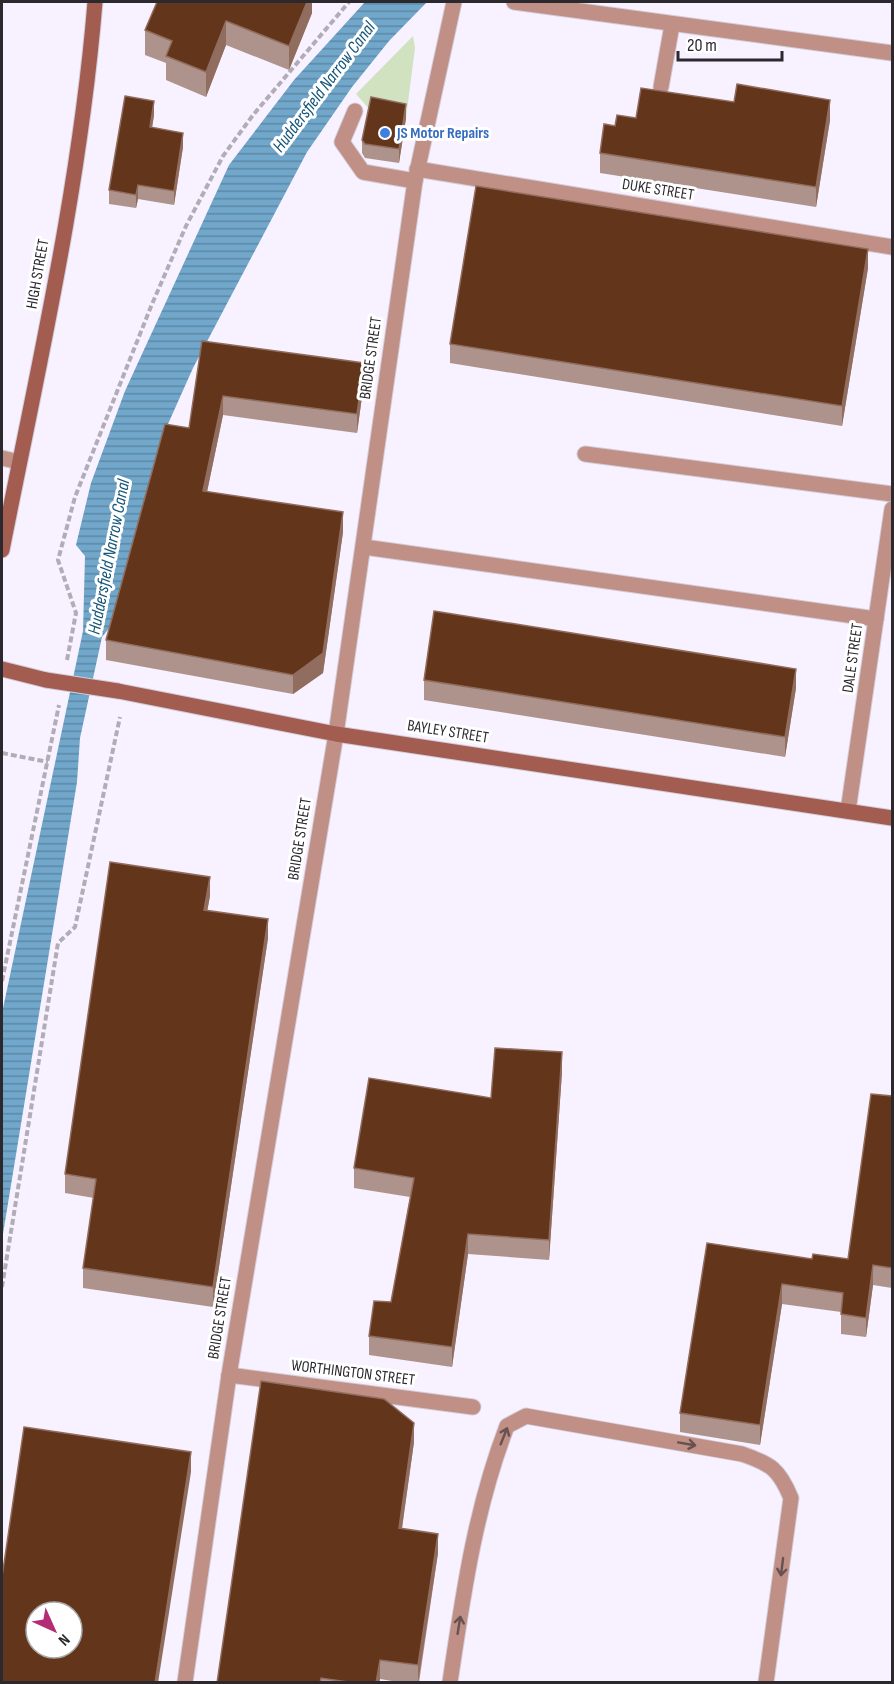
<svg xmlns="http://www.w3.org/2000/svg" width="894" height="1684" viewBox="0 0 894 1684" font-family="'Sofia Sans Condensed',sans-serif">
  <defs>
    <pattern id="water-rules" width="6" height="5" patternUnits="userSpaceOnUse" patternTransform="scale(1.5)"><rect width="6" height="5" fill="#71a7ca"/><path d="M0 2.5h6" fill="none" stroke="#5d88a4"/></pattern>
  </defs>
  <rect width="100%" height="100%" fill="#f8f1ff"/>
  <!-- grass -->
  <path fill="#d0e2c0" d="M 413,36 L 415,48 L 406,118 L 371,111 L 356,94 Z"/>
  <!-- water -->
  <path fill="url(#water-rules)" d="M 365,2 L 427,2 L 389,41 L 352,87 L 307,152 L 193,368 L 168,424 L 156,461 L 110,627 L 102,637 L 80,738 L 77,782 L 2,1240 L 2,1013 L 83,631 L 85,556 L 76,545 L 91,483 L 125,391 L 229,165 L 294,80 Z"/>
  <g fill="none" stroke-linecap="round" stroke-linejoin="round">
    <defs>
      <g id="lane">
        <path d="M 661,87 L 672,25"/>
        <path d="M 355,111 L 342,142 L 363,172 L 415,181"/>
        <path d="M 585,454 L 892,494"/>
        <path d="M 364,547 L 876,619"/>
        <path d="M 450,1682 C 463,1595 475,1509 507,1426 L 526,1416 L 742,1454 C 771,1464 779,1469 791,1498 L 766,1682"/>
      </g>
      <g id="street">
        <path d="M 514,2 L 892,53"/>
        <path d="M 417,169 L 892,247"/>
        <path d="M 2,458 L 19,462"/>
        <path d="M 848,811 L 892,509"/>
        <path d="M 229,1375 L 473,1407"/>
        <path d="M 185,1682 L 229,1375 L 336,734 L 415,181 L 454,2"/>
      </g>
      <g id="secondary">
        <path d="M 2,550 C 38,368 80,187 95,2"/>
        <path d="M 2,669 L 46,680"/>
        <path d="M 118,691 L 336,734 L 892,818"/>
      </g>
    </defs>
    <!-- lane casing -->
    <use href="#lane" stroke="#d3cdd9" stroke-width="17"/>
    <!-- street casing -->
    <use href="#street" stroke="#d3cdd9" stroke-width="17"/>
    <!-- secondary casing -->
    <use href="#secondary" stroke="#d3cdd9" stroke-width="17"/>
    <!-- path -->
    <g stroke="#b2acb7" stroke-width="4" stroke-dasharray="6 3" stroke-linecap="butt">
      <path d="M 67,660 L 76,613 L 58,560 L 75,497 L 152,304 L 186,226 L 223,156 L 253,115 L 349,2"/>
      <path d="M 2,753 L 48,762"/>
      <path d="M 2,981 L 59,705"/>
      <path d="M 2,1287 L 58,943 L 75,927 L 120,717"/>
    </g>
    <!-- lane -->
    <use href="#lane" stroke="#c08f85" stroke-width="15"/>
    <!-- street -->
    <use href="#street" stroke="#c08f85" stroke-width="15"/>
    <!-- secondary -->
    <use href="#secondary" stroke="#a25d50" stroke-width="15"/>
    <defs>
      <path id="secondary-bridge" d="M 46,680 L 118,691"/>
    </defs>
    <!-- secondary-bridge casing -->
    <use href="#secondary-bridge" stroke="#d3cdd9" stroke-width="17" stroke-linecap="butt"/>
    <!-- secondary-bridge -->
    <use href="#secondary-bridge" stroke="#a25d50" stroke-width="15"/>
  </g>
  <!-- wall -->
  <g fill="#ae938c">
    <path d="M 312,2 L 312,13 L 289,70 L 226,45 L 206,97 L 166,80 L 166,63 L 145,55 L 145,30 Z"/>
    <path d="M 154,115 L 152,127 L 183,147 L 174,205 L 138,199 L 136,208 L 109,204 L 109,190 Z"/>
    <path d="M 406,118 L 399,163 L 365,158 L 362,153 L 362,140 Z"/>
    <path d="M 636,118 L 830,120 L 816,207 L 600,173 L 600,153 L 615,126 Z"/>
    <path d="M 868,268 L 842,426 L 450,363 L 450,344 Z"/>
    <path d="M 202,341 L 364,382 L 357,433 L 223,415 L 207,492 L 343,532 L 323,673 L 293,694 L 106,660 L 106,640 L 189,428 Z"/>
    <path d="M 424,680 L 796,688 L 785,757 L 424,700 Z"/>
    <path d="M 210,896 L 207,910 L 268,938 L 213,1307 L 83,1288 L 83,1268 L 94,1198 L 65,1193 L 65,1174 Z"/>
    <path d="M 562,1072 L 549,1260 L 468,1254 L 452,1367 L 369,1355 L 369,1336 L 391,1302 L 410,1197 L 354,1188 L 354,1168 L 491,1098 Z"/>
    <path d="M 892,1096 L 892,1288 L 873,1285 L 866,1337 L 841,1334 L 841,1312 L 782,1304 L 760,1445 L 680,1432 L 680,1413 L 707,1243 L 812,1259 L 848,1259 Z"/>
    <path d="M 414,1442 L 402,1529 L 438,1553 L 419,1683 L 404,1683 L 380,1679 L 379,1683 L 217,1683 Z"/>
  </g>
  <!-- shaded-wall -->
  <g fill="#906d5f">
    <path d="M 307,2 L 312,2 L 312,13 L 289,70 L 289,46 Z"/>
    <path d="M 226,21 L 226,45 L 206,97 L 206,72 Z"/>
    <path d="M 830,100 L 830,120 L 816,207 L 816,187 Z"/>
    <path d="M 154,101 L 154,115 L 150,141 L 150,127 Z"/>
    <path d="M 406,104 L 406,118 L 399,163 L 399,149 Z"/>
    <path d="M 183,133 L 183,147 L 174,205 L 174,191 Z"/>
    <path d="M 138,185 L 138,199 L 136,208 L 136,195 Z"/>
    <path d="M 868,249 L 868,268 L 842,426 L 842,406 Z"/>
    <path d="M 364,363 L 364,382 L 357,433 L 357,414 Z"/>
    <path d="M 223,396 L 223,415 L 203,511 L 203,491 Z"/>
    <path d="M 343,512 L 343,532 L 323,673 L 293,694 L 293,675 Z"/>
    <path d="M 796,669 L 796,688 L 785,757 L 785,737 Z"/>
    <path d="M 210,877 L 210,896 L 204,929 L 204,910 Z"/>
    <path d="M 268,919 L 268,938 L 213,1307 L 213,1287 Z"/>
    <path d="M 562,1052 L 562,1072 L 549,1260 L 549,1240 Z"/>
    <path d="M 468,1234 L 468,1254 L 452,1367 L 452,1347 Z"/>
    <path d="M 873,1265 L 873,1285 L 866,1337 L 866,1318 Z"/>
    <path d="M 782,1284 L 782,1304 L 760,1445 L 760,1425 Z"/>
    <path d="M 414,1423 L 414,1442 L 399,1548 L 399,1528 Z"/>
    <path d="M 191,1452 L 191,1472 L 158,1683 L 155,1683 Z"/>
    <path d="M 438,1534 L 438,1553 L 418,1683 L 418,1665 Z"/>
    <path d="M 380,1660 L 380,1679 L 379,1683 L 376,1683 Z"/>
  </g>
  <!-- building -->
  <g fill="#63351a" stroke="#906d5f" stroke-width="1.5" fill-rule="evenodd">
    <path d="M 157,2 L 307,2 L 289,46 L 226,21 L 206,72 L 166,56 L 172,41 L 145,30 Z"/>
    <path d="M 737,84 L 830,100 L 816,187 L 600,153 L 604,124 L 615,126 L 617,115 L 636,118 L 641,88 L 734,102 Z"/>
    <path d="M 125,96 L 154,101 L 150,127 L 183,133 L 174,191 L 138,185 L 136,195 L 109,190 Z"/>
    <path d="M 371,97 L 406,104 L 399,149 L 365,144 L 362,140 Z"/>
    <path d="M 476,186 L 868,249 L 842,406 L 450,344 Z"/>
    <path d="M 202,341 L 364,363 L 357,414 L 223,396 L 203,491 L 343,512 L 323,653 L 293,675 L 106,640 L 165,424 L 189,428 Z"/>
    <path d="M 434,611 L 796,669 L 785,737 L 424,680 Z"/>
    <path d="M 110,862 L 210,877 L 204,910 L 268,919 L 213,1287 L 83,1268 L 96,1179 L 65,1174 Z"/>
    <path d="M 495,1048 L 562,1052 L 549,1240 L 468,1234 L 452,1347 L 369,1336 L 374,1301 L 391,1302 L 414,1178 L 354,1168 L 369,1078 L 491,1098 Z"/>
    <path d="M 871,1094 L 892,1096 L 892,1268 L 873,1265 L 866,1318 L 841,1314 L 843,1293 L 782,1284 L 760,1425 L 680,1413 L 707,1243 L 812,1259 L 813,1254 L 848,1259 Z"/>
    <path d="M 261,1381 L 384,1399 L 414,1423 L 399,1528 L 438,1534 L 418,1665 L 380,1660 L 376,1683 L 355,1683 L 321,1678 L 320,1683 L 217,1683 Z"/>
    <path d="M 24,1427 L 191,1452 L 155,1683 L 2,1683 L 2,1577 ZM 36,1612 L 72,1612 L 72,1648 L 36,1648 Z"/>
  </g>
  <!-- one-way arrows -->
  <defs><path id="oneway-shaft" d="M-6 0H5M1.5-3L5.5 0L1.5 3" fill="none" stroke-width="1.6" stroke-linecap="round" stroke-linejoin="round" transform="scale(1.5)"/></defs>
  <g stroke="#675151">
    <use href="#oneway-shaft" transform="translate(504 1436) rotate(-68)"/>
    <use href="#oneway-shaft" transform="translate(687 1444) rotate(10)"/>
    <use href="#oneway-shaft" transform="translate(782 1567) rotate(97)"/>
    <use href="#oneway-shaft" transform="translate(459 1625) rotate(-81)"/>
  </g>
  <!-- markers -->
  <circle fill="#3f7fe0" stroke="#fff" stroke-width="2" cx="385" cy="133" r="6"/>
  <g text-anchor="middle" dominant-baseline="central" stroke-width="6" stroke-linejoin="round" paint-order="stroke">
    <!-- shop labels -->
    <g font-size="16" font-weight="bold" fill="#366cbe" stroke="#fff" text-anchor="start">
      <text x="397" y="133">JS Motor Repairs</text>
    </g>
    <!-- street labels -->
    <g font-size="16" fill="#2b282e" stroke="#fff">
      <text transform="translate(658 190) rotate(9)">DUKE STREET</text>
      <text transform="translate(38 274) rotate(-80)">HIGH STREET</text>
      <text transform="translate(371 358) rotate(-82)">BRIDGE STREET</text>
      <text transform="translate(853 658) rotate(-82)">DALE STREET</text>
      <text transform="translate(448 732) rotate(9)">BAYLEY STREET</text>
      <text transform="translate(300 839) rotate(-81)">BRIDGE STREET</text>
      <text transform="translate(220 1318) rotate(-81)">BRIDGE STREET</text>
      <text transform="translate(353 1373) rotate(7)">WORTHINGTON STREET</text>
    </g>
    <!-- water labels -->
    <g font-size="18" font-style="italic" fill="#145578" stroke="#fff">
      <text transform="translate(324 87) rotate(-53)">Huddersfield Narrow Canal</text>
      <text transform="translate(109 557) rotate(-79)">Huddersfield Narrow Canal</text>
    </g>
  </g>
  <!-- border -->
  <rect width="894" height="1684" fill="none" stroke="#2b282e" stroke-width="6"/>
  <!-- north arrow -->
  <g transform="translate(54 1630) rotate(135)"><circle r="28" fill="#ffffff" stroke="#aaa9ab" stroke-width="1.5"/>
  <path d="M0-4.5L10 22L0 15L-10 22Z" fill="#b22d73"/>
  <text y="-9" font-size="16" font-weight="bold" text-anchor="middle" fill="#2b282e">N</text>
  </g>
  <!-- scale -->
  <path d="M678 51v9h104v-9" fill="none" stroke="#2b282e" stroke-width="3"/>
  <text x="687" y="51" font-size="18" fill="#2b282e" stroke="#ffffff" stroke-width="4.5" paint-order="stroke">20 m</text>
</svg>
